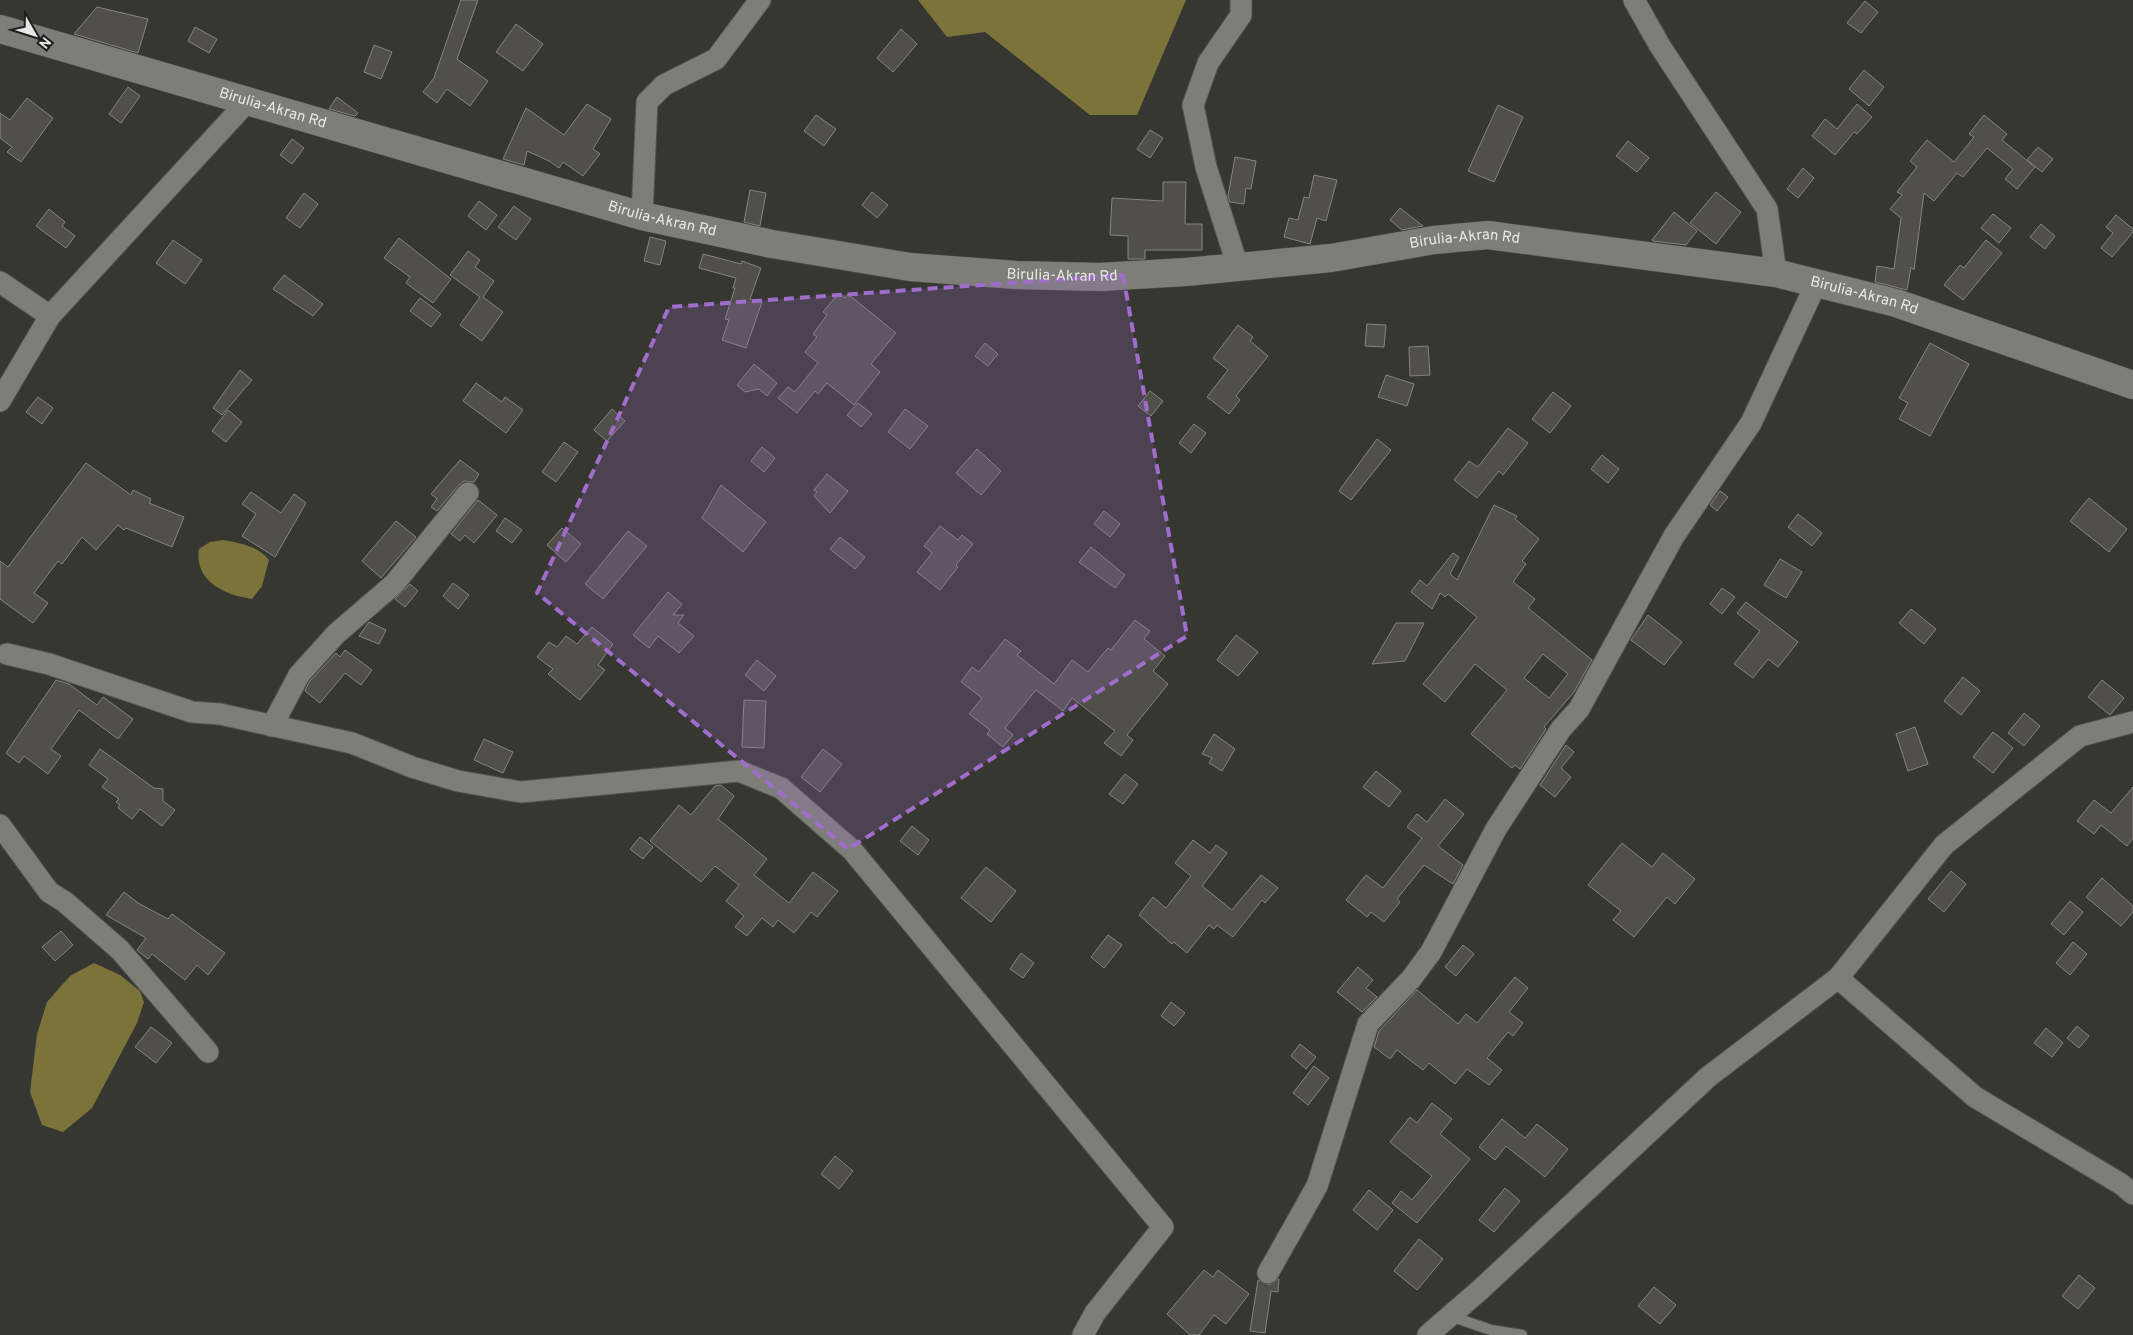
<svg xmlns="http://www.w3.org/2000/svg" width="2133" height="1335" viewBox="0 0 2133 1335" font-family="Overpass,sans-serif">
  <rect width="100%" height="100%" fill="#373732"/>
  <!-- water -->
  <g fill="#7b7339">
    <path d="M 918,0 L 1186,0 L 1137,115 L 1090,115 L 985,32 L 947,37 Z"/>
    <path d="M 223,540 C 240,543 258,546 269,560 L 262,586 L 252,599 C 224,595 194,581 199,549 L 210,542 Z"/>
    <path d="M 94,963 L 120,975 L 140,991 L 144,1002 L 137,1023 L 92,1108 L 63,1132 L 42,1125 L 30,1092 L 37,1034 L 47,1002 L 70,976 Z"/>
  </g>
  <!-- building -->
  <g fill="#504f4a" stroke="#85847f" fill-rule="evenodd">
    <path d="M 461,0 L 478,0 L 457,59 L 488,81 L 470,106 L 447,89 L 437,103 L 423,92 L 434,78 Z"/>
    <path d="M 1865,1 L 1878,12 L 1861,33 L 1847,23 Z"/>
    <path d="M 97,7 L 148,19 L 138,53 L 74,34 Z"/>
    <path d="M 516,24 L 543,44 L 523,71 L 496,52 Z"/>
    <path d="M 195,27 L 217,39 L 209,53 L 188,41 Z"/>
    <path d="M 901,29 L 917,44 L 893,72 L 877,58 Z"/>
    <path d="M 374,45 L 392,52 L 381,79 L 364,72 Z"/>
    <path d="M 1864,70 L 1884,87 L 1869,106 L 1849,89 Z"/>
    <path d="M 128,87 L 140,96 L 121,123 L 109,114 Z"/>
    <path d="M 337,97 L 358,113 L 355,116 L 329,109 Z"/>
    <path d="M 27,98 L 53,118 L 21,162 L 7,152 L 12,147 L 0,138 L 0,113 L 10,120 Z"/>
    <path d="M 587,104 L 611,119 L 593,149 L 600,154 L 583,176 L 563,162 L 559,168 L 549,161 L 527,151 L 524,165 L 503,159 L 526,108 L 564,135 Z"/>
    <path d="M 1857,104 L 1872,117 L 1857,134 L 1854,132 L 1835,155 L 1812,136 L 1825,119 L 1837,129 Z"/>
    <path d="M 1498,105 L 1523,117 L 1494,182 L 1468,171 Z"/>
    <path d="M 816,115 L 836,129 L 824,146 L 804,131 Z"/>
    <path d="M 1984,115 L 2007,134 L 2002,140 L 2035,167 L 2017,189 L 2005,179 L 2013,169 L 1987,148 L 1963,177 L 1957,173 L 1934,201 L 1924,193 L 1914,270 L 1911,267 L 1907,290 L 1875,282 L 1877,266 L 1894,269 L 1901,218 L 1890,209 L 1902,195 L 1897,192 L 1917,167 L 1910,161 L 1927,140 L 1954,162 L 1974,137 L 1969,134 Z"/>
    <path d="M 1150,130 L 1163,138 L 1150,158 L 1137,149 Z"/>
    <path d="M 292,139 L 304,148 L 292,164 L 280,155 Z"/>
    <path d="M 1628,141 L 1649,158 L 1637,172 L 1616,156 Z"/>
    <path d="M 2038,147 L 2053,159 L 2042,172 L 2027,160 Z"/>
    <path d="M 1235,157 L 1256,161 L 1251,189 L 1246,188 L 1244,204 L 1230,202 L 1228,196 Z"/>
    <path d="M 1803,168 L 1814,178 L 1798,198 L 1787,189 Z"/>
    <path d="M 1314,175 L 1337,180 L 1326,221 L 1317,218 L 1310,244 L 1284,237 L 1289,218 L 1298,220 L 1304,197 L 1309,198 Z"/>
    <path d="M 1163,182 L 1186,182 L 1185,224 L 1202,224 L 1202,250 L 1145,250 L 1145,259 L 1128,259 L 1128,236 L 1110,235 L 1112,198 L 1163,201 Z"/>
    <path d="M 750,190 L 766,193 L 760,226 L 744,222 Z"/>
    <path d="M 872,192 L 888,205 L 877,218 L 862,205 Z"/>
    <path d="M 1716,192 L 1741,212 L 1716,244 L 1690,223 Z"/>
    <path d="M 304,193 L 318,204 L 300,228 L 286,218 Z"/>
    <path d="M 479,201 L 497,215 L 486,230 L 468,216 Z"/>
    <path d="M 514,206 L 531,219 L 516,240 L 498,227 Z"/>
    <path d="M 1400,208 L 1423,226 L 1402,230 L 1390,220 Z"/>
    <path d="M 49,209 L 65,222 L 62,226 L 75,236 L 66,248 L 36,226 Z"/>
    <path d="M 1674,212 L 1697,231 L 1686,245 L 1653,241 L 1652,240 Z"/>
    <path d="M 1993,214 L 2011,228 L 1999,243 L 1981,228 Z"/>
    <path d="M 2116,215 L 2133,229 L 2133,232 L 2112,257 L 2101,248 L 2113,233 L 2106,227 Z"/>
    <path d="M 2041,224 L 2055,236 L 2045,249 L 2030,237 Z"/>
    <path d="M 650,237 L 666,241 L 660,265 L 644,261 Z"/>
    <path d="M 399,238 L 451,279 L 433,303 L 406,283 L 410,277 L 384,258 Z"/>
    <path d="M 173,240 L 202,260 L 185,284 L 156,263 Z"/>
    <path d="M 1986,240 L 2002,253 L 1963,300 L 1944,285 L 1960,265 L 1964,268 Z"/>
    <path d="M 468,251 L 480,260 L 475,267 L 494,281 L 483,297 L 503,312 L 482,341 L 460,325 L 480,297 L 450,275 Z"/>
    <path d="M 703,254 L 741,264 L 742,261 L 761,268 L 750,299 L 762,302 L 746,348 L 722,340 L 729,320 L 725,319 L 735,288 L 733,288 L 736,278 L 699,268 Z"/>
    <path d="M 284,275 L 323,304 L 313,316 L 273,289 Z"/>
    <path d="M 839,293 L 845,298 L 848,294 L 896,333 L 871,364 L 880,372 L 854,405 L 827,383 L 818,394 L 815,391 L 797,413 L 778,398 L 788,387 L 795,392 L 818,363 L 805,352 L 817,337 L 813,334 L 827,315 L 823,312 Z"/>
    <path d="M 420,298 L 441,314 L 431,327 L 410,311 Z"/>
    <path d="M 1367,324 L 1386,325 L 1384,347 L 1365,346 Z"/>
    <path d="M 1238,325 L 1253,337 L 1250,341 L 1268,356 L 1236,396 L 1240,400 L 1229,414 L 1207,397 L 1228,370 L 1213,358 Z"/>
    <path d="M 985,343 L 998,354 L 988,366 L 975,356 Z"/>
    <path d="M 1930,343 L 1969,364 L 1930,436 L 1899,419 L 1908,403 L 1899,398 Z"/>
    <path d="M 1428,346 L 1430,375 L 1410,376 L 1409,347 Z"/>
    <path d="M 754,364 L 777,383 L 767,396 L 759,389 L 745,392 L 737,385 Z"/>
    <path d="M 240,370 L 252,380 L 222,415 L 213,408 Z"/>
    <path d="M 1386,375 L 1414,384 L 1407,406 L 1378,397 Z"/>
    <path d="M 476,383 L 502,402 L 505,397 L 523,410 L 506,433 L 463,401 Z"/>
    <path d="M 1150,391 L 1163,401 L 1151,416 L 1138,406 Z"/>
    <path d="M 1553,392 L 1571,406 L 1550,433 L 1532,419 Z"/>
    <path d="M 38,397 L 53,408 L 42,424 L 26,412 Z"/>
    <path d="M 858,403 L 872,414 L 861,427 L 847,415 Z"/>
    <path d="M 612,409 L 625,421 L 607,441 L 594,430 Z"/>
    <path d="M 905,409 L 928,426 L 910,449 L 888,432 Z"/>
    <path d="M 228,410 L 242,422 L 226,442 L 212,431 Z"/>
    <path d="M 1194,424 L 1206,433 L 1191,453 L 1179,443 Z"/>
    <path d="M 1508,428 L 1528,443 L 1503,475 L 1499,471 L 1477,498 L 1454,480 L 1469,461 L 1478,467 Z"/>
    <path d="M 1377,439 L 1391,450 L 1351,500 L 1339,491 Z"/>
    <path d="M 564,442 L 578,452 L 556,482 L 542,472 Z"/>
    <path d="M 762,447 L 775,458 L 764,472 L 751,461 Z"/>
    <path d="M 977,449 L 1001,471 L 981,495 L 956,473 Z"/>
    <path d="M 1602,455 L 1619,469 L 1608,483 L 1591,469 Z"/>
    <path d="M 460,460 L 479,474 L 474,482 L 464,481 L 459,485 L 437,511 L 431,507 L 437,499 L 431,494 Z"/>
    <path d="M 86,463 L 131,495 L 133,490 L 151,499 L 149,503 L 184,517 L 172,547 L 126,528 L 124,530 L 118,525 L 96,550 L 82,537 L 62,564 L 58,561 L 34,593 L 48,603 L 33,623 L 0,599 L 0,561 L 8,567 Z"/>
    <path d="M 827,474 L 848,491 L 830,513 L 814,496 L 817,492 L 814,490 Z"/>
    <path d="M 721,485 L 766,522 L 743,552 L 702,518 Z"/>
    <path d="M 1720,491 L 1728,497 L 1717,511 L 1710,505 Z"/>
    <path d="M 251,492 L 281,513 L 294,494 L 306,503 L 275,557 L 242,536 L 256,514 L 242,504 Z"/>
    <path d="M 2089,498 L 2127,529 L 2109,552 L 2070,521 Z"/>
    <path d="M 478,500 L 497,515 L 474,543 L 465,535 L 460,541 L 451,534 Z"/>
    <path d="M 1494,505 L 1517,516 L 1515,519 L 1539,539 L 1522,561 L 1526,564 L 1513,582 L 1535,599 L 1528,608 L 1592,660 L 1574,692 L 1544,727 L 1546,729 L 1520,769 L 1515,765 L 1512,768 L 1471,734 L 1507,690 L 1475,664 L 1445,702 L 1423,684 L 1477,617 L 1448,594 L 1445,597 L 1440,593 L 1432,609 L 1411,592 L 1420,580 L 1427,586 L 1453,553 L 1459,557 L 1450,574 L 1457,580 ZM 1543,654 L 1568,674 L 1549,698 L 1524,678 Z"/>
    <path d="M 1104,511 L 1120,524 L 1110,537 L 1094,524 Z"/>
    <path d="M 1798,514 L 1822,533 L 1812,546 L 1788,527 Z"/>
    <path d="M 505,518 L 522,530 L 512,543 L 496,531 Z"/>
    <path d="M 396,521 L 416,537 L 381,578 L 362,561 Z"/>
    <path d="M 940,526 L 958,540 L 962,535 L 973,544 L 956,565 L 958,567 L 940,590 L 917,572 L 932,553 L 924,546 Z"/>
    <path d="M 562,528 L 581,544 L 566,562 L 547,545 Z"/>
    <path d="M 628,531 L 647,546 L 603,599 L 585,584 Z"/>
    <path d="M 840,537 L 865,557 L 855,569 L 830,549 Z"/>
    <path d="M 1091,547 L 1125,575 L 1115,588 L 1079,562 Z"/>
    <path d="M 1780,559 L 1802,572 L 1786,598 L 1764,585 Z"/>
    <path d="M 453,583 L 469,595 L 458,609 L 443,596 Z"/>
    <path d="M 410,584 L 418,591 L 405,607 L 395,599 Z"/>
    <path d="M 1722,588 L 1735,597 L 1722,614 L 1710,604 Z"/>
    <path d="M 668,592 L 682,604 L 673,615 L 684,615 L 678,623 L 694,636 L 679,653 L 658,636 L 649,648 L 633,635 Z"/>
    <path d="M 1746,602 L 1798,642 L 1778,667 L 1768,659 L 1753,678 L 1734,664 L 1760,631 L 1737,613 Z"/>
    <path d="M 1911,609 L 1936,629 L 1924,644 L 1899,623 Z"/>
    <path d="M 1648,615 L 1682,642 L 1664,665 L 1631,640 Z"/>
    <path d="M 1135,620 L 1150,631 L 1144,639 L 1165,656 L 1153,671 L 1168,684 L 1127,735 L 1133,740 L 1121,756 L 1104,743 L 1115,731 L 1072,698 L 1063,711 L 1036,690 L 1005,728 L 1013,735 L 1003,747 L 987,734 L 990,730 L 969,714 L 982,698 L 961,682 L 972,667 L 979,672 L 1005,639 L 1021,651 L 1017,655 L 1054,684 L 1072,660 L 1088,672 L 1108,648 L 1111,650 Z"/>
    <path d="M 369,622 L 386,630 L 379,644 L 359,636 Z"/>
    <path d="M 1396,623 L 1424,623 L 1405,661 L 1372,664 Z"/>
    <path d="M 592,627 L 613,644 L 598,665 L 605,670 L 580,700 L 548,674 L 553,669 L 537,657 L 549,642 L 557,647 L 566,636 L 577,644 Z"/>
    <path d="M 1236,635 L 1258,652 L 1238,676 L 1217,660 Z"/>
    <path d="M 345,650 L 372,670 L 361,685 L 345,673 L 320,703 L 305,691 L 309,682 L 336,653 L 340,657 Z"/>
    <path d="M 757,660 L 776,676 L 764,691 L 745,675 Z"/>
    <path d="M 1963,677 L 1980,691 L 1961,715 L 1944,701 Z"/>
    <path d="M 56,680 L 69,684 L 97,705 L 103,697 L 133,719 L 118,739 L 79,710 L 51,749 L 61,756 L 48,774 L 24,756 L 19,763 L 6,753 Z"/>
    <path d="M 2102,680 L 2124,698 L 2110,715 L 2088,697 Z"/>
    <path d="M 744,700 L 766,701 L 764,748 L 742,747 Z"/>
    <path d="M 2024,713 L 2040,726 L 2024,746 L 2008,733 Z"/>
    <path d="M 1915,727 L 1928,764 L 1908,771 L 1896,734 Z"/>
    <path d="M 1993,732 L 2013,748 L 1993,773 L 1973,757 Z"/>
    <path d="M 1214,734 L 1235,749 L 1222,771 L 1209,763 L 1212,758 L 1202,754 Z"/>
    <path d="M 484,739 L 513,752 L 503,773 L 474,760 Z"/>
    <path d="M 1566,745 L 1574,752 L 1561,768 L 1571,777 L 1555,797 L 1540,785 Z"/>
    <path d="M 100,749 L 154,788 L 163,789 L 163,801 L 175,810 L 162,826 L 140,809 L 132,819 L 118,808 L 120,805 L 116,802 L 119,799 L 102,787 L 108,779 L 89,765 Z"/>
    <path d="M 823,749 L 842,764 L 820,792 L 801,777 Z"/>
    <path d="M 1376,771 L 1401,791 L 1389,807 L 1363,787 Z"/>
    <path d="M 1125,774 L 1138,784 L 1123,804 L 1109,794 Z"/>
    <path d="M 721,785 L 734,796 L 718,819 L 767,859 L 754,875 L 789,903 L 813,872 L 838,891 L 817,917 L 811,912 L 794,933 L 778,920 L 773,927 L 762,918 L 747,936 L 735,927 L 744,916 L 726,901 L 739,885 L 715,866 L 701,882 L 650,841 L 679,805 L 691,815 L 715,786 Z"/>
    <path d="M 2133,787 L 2133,838 L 2127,846 L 2101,825 L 2094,834 L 2077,821 L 2094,800 L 2111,813 Z"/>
    <path d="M 1445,799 L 1464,814 L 1438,846 L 1463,865 L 1453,884 L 1424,865 L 1397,899 L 1400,902 L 1384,922 L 1371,912 L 1367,917 L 1346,900 L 1366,875 L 1383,888 L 1422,838 L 1407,827 L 1417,814 L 1427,822 Z"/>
    <path d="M 912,826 L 929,840 L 918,855 L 900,841 Z"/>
    <path d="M 640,837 L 653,847 L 643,859 L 630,849 Z"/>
    <path d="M 1193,840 L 1210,853 L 1216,845 L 1227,853 L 1202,886 L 1232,910 L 1261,875 L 1278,888 L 1265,903 L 1262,900 L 1233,937 L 1217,925 L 1214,929 L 1209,925 L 1187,953 L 1174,942 L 1172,944 L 1139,915 L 1153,897 L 1166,908 L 1191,876 L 1175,863 Z"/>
    <path d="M 1622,843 L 1652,867 L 1663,853 L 1695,879 L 1675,904 L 1667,897 L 1634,937 L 1613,920 L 1621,911 L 1588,885 Z"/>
    <path d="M 986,867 L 1016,891 L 991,922 L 961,898 Z"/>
    <path d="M 1951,871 L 1966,884 L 1944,912 L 1928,899 Z"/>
    <path d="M 2102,878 L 2133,906 L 2133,912 L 2121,926 L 2086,897 Z"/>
    <path d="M 124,892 L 138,903 L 168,919 L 172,914 L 225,953 L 208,975 L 197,965 L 185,980 L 152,954 L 148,959 L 137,950 L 146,938 L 106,915 Z"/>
    <path d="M 2070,901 L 2083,912 L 2064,935 L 2051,924 Z"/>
    <path d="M 61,931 L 73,945 L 55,961 L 42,947 Z"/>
    <path d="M 1108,935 L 1122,945 L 1104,968 L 1091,957 Z"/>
    <path d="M 2073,942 L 2087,954 L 2070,975 L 2056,963 Z"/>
    <path d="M 1463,945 L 1474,954 L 1456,976 L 1445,967 Z"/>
    <path d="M 1021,953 L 1034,963 L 1023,978 L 1010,969 Z"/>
    <path d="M 1358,967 L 1373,980 L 1366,988 L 1377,997 L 1362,1012 L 1337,992 Z"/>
    <path d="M 1515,977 L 1528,988 L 1509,1012 L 1523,1023 L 1513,1036 L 1508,1032 L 1487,1058 L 1502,1070 L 1489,1085 L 1467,1069 L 1455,1084 L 1429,1063 L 1423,1070 L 1397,1050 L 1390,1059 L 1374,1047 L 1379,1031 L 1417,990 L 1458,1024 L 1466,1014 L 1477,1023 Z"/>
    <path d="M 1171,1002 L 1185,1013 L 1174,1026 L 1161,1016 Z"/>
    <path d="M 2077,1026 L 2089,1036 L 2079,1048 L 2067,1038 Z"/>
    <path d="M 151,1027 L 172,1043 L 156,1063 L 135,1047 Z"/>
    <path d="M 2046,1028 L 2063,1043 L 2052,1057 L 2034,1043 Z"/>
    <path d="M 1300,1044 L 1316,1057 L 1306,1069 L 1291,1056 Z"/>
    <path d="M 1314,1066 L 1329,1078 L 1308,1105 L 1293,1093 Z"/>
    <path d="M 1432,1103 L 1452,1119 L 1440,1134 L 1470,1159 L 1417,1223 L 1392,1203 L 1401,1191 L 1412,1200 L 1432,1176 L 1390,1142 L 1410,1117 L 1417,1123 Z"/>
    <path d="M 1502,1119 L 1525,1138 L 1537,1124 L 1568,1149 L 1545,1177 L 1506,1146 L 1495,1160 L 1479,1147 Z"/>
    <path d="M 835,1156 L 853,1171 L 839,1189 L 821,1174 Z"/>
    <path d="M 1505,1188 L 1520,1201 L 1494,1232 L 1479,1220 Z"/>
    <path d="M 1369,1190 L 1393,1210 L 1377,1230 L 1353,1210 Z"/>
    <path d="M 1419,1239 L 1443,1259 L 1417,1290 L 1394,1271 Z"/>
    <path d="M 1204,1270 L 1213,1277 L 1218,1270 L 1249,1294 L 1226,1324 L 1214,1315 L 1199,1335 L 1190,1335 L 1167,1314 Z"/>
    <path d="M 2079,1275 L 2095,1288 L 2078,1309 L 2062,1296 Z"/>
    <path d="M 1279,1279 L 1278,1292 L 1271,1291 L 1265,1333 L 1250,1331 L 1258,1280 L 1269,1285 Z"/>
    <path d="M 1654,1287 L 1676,1305 L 1660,1324 L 1638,1306 Z"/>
  </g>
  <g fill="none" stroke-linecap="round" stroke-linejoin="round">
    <defs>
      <path id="lane" d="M 1450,1316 L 1491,1330 L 1522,1335"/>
      <g id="street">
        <path d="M 1634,0 L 1660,46 L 1767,209 L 1776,273"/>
        <path d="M 642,216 L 647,102 L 664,85 L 716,59 L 760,0"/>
        <path d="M 1238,267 L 1206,167 L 1193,105 L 1208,63 L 1241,15 L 1241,0"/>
        <path d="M 0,282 L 50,316"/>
        <path d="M 0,401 L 50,316 L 247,102"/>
        <path d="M 7,654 L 49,664 L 192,712 L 220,714 L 352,743 L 412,767 L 458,781 L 521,792 L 739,771 L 781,788 L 852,850 L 1163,1227 L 1095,1313 L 1083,1335"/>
        <path d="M 272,726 L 299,675 L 336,634 L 394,584 L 468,493"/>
        <path d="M 0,825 L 49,892 L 65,902 L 120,950 L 208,1052"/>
        <path d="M 1838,978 L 1975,1097 L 2121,1184 L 2133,1194"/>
        <path d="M 1268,1273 L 1317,1186 L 1368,1024 L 1411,979 L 1431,952 L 1496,829 L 1561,729 L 1579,709 L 1674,536 L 1751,423 L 1816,284"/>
        <path d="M 1428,1335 L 1480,1290 L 1708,1077 L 1838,978 L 1944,845 L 2080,736 L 2133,722"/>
      </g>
      <g id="secondary">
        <path id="s1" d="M 0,29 L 642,216 L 772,244 L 910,267 L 1016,275 L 1100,277 L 1186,272 L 1331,258 L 1434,240 L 1488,235 L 1776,273 L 1896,303 L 2133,385"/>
      </g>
    </defs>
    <!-- lane casing -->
    <use href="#lane" stroke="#53524f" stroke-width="12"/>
    <!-- street casing -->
    <use href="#street" stroke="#53524f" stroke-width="23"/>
    <!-- secondary casing -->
    <use href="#secondary" stroke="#53524f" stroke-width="29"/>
    <!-- lane -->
    <use href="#lane" stroke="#7e7e78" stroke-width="10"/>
    <!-- street -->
    <use href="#street" stroke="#7e7e78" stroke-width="21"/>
    <!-- secondary -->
    <use href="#secondary" stroke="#7e7e78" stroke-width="28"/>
  </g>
  <!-- marked area -->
  <path fill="#a16dcc" fill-opacity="0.2" stroke="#a16dcc" stroke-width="4" stroke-dasharray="10 6" stroke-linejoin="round" d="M 1123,275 L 1187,636 L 848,849 L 537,593 L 669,307 Z"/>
  <g text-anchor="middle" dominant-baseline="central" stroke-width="4.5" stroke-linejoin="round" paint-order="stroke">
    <!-- street labels -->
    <g font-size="15" fill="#e8e7e4" stroke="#1e1e1c">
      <text stroke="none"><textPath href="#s1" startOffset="284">Birulia-Akran Rd</textPath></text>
      <text stroke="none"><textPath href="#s1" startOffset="689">Birulia-Akran Rd</textPath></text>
      <text stroke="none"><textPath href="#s1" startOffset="1499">Birulia-Akran Rd</textPath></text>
      <text stroke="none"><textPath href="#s1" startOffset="1094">Birulia-Akran Rd</textPath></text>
      <text stroke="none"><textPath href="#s1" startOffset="1904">Birulia-Akran Rd</textPath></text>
    </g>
  </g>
  <!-- north arrow -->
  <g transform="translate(35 35) rotate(129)" stroke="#1e1e1c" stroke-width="4" paint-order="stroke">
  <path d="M0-4L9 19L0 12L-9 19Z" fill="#e8e7e4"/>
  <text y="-8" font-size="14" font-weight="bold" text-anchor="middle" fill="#e8e7e4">N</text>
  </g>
</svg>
